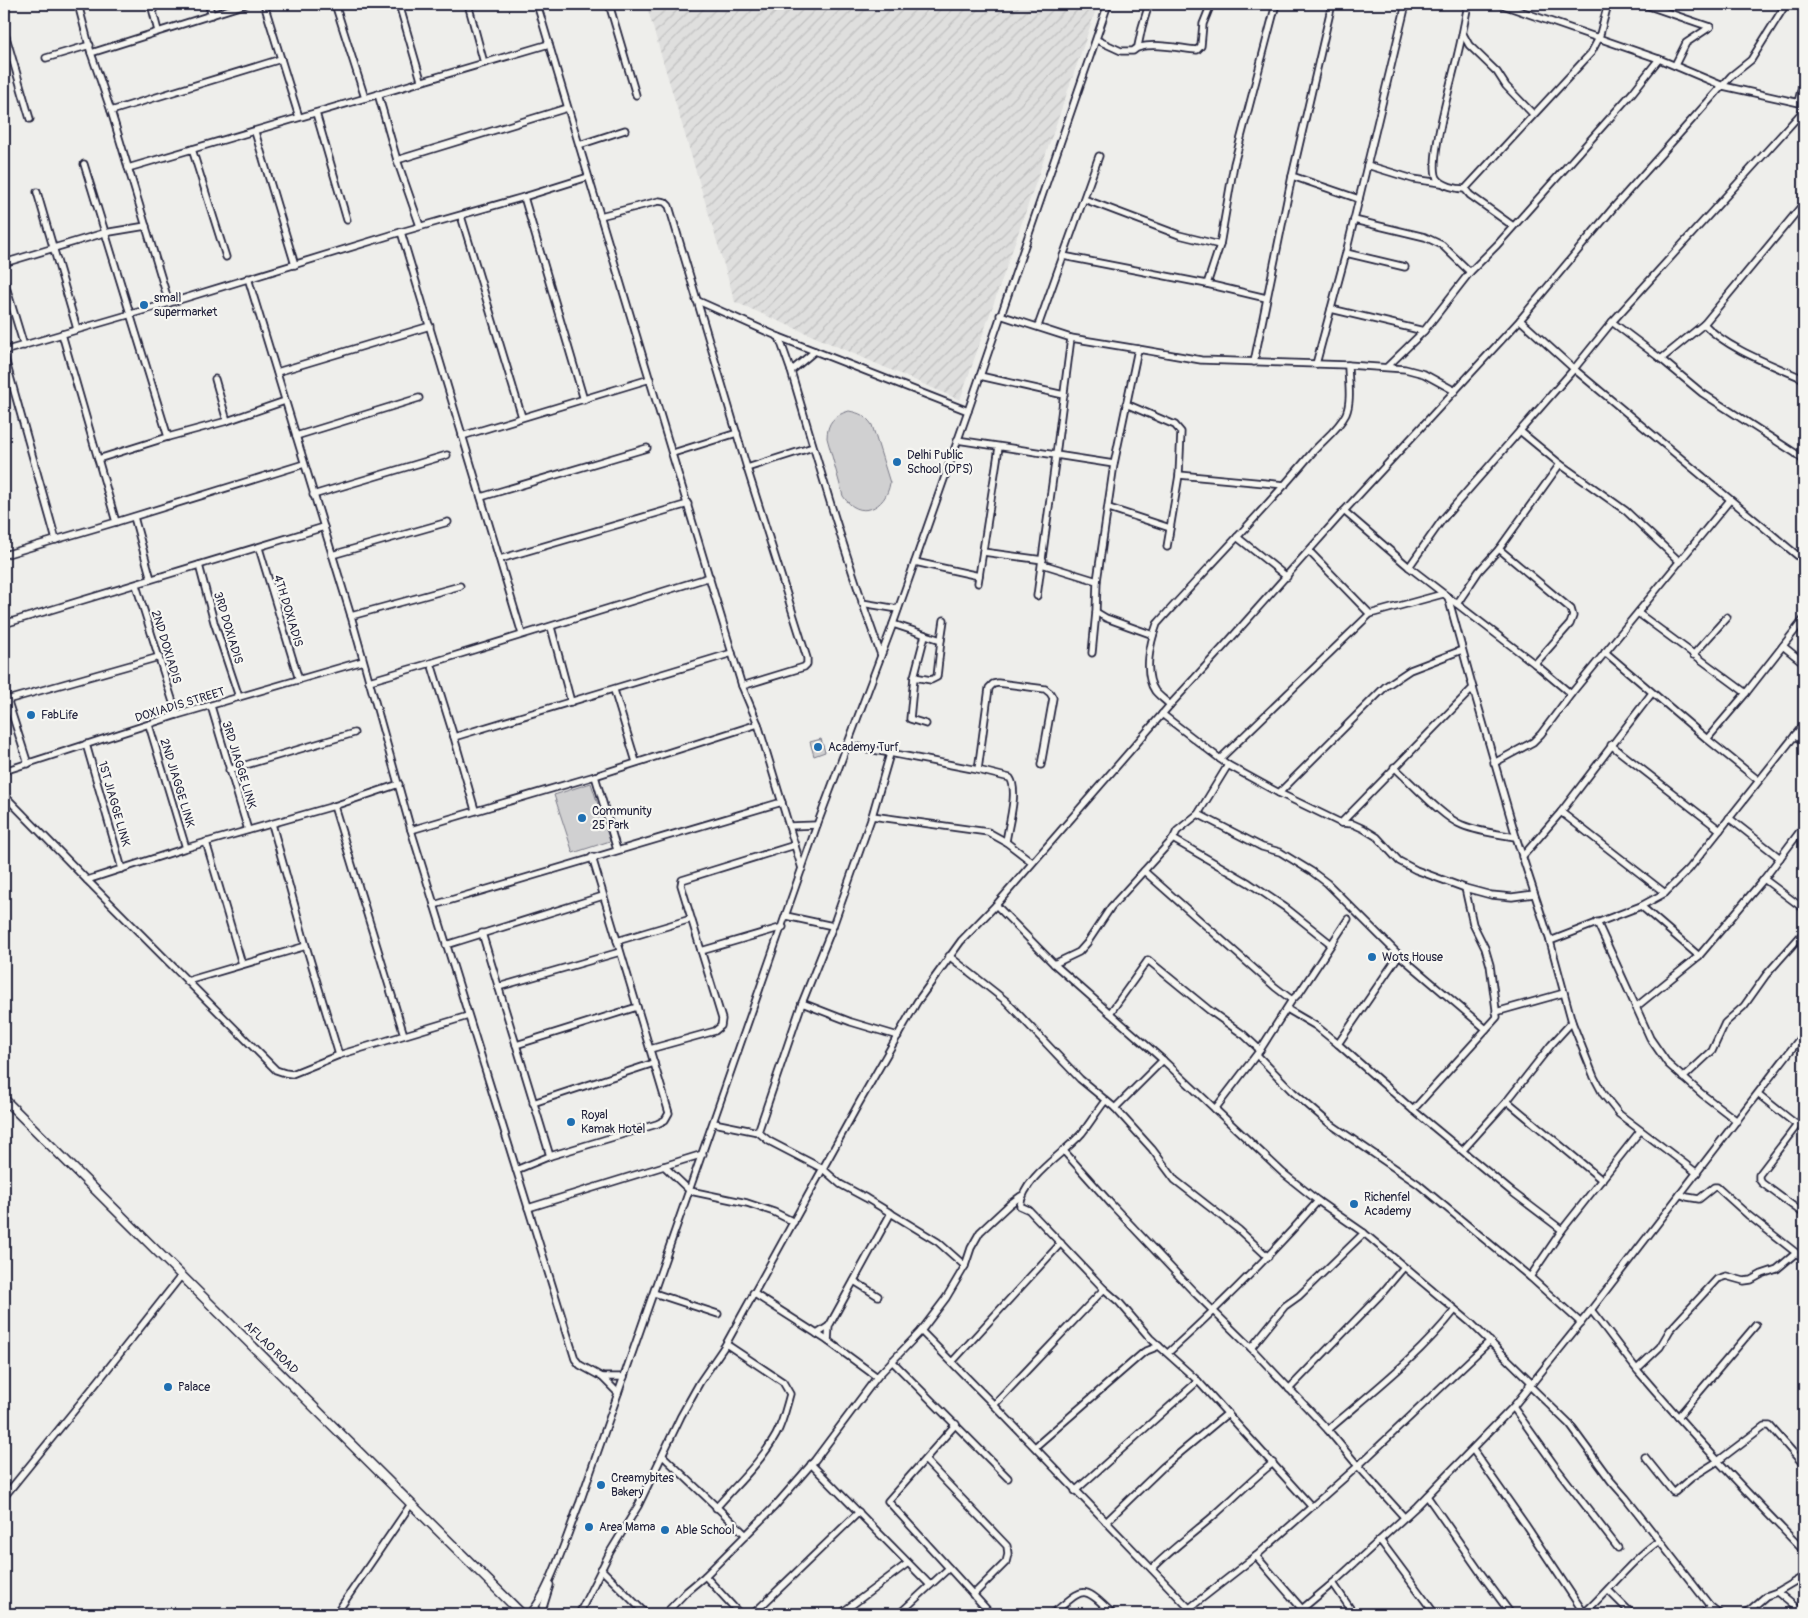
<svg xmlns="http://www.w3.org/2000/svg" width="1808" height="1618" viewBox="0 0 1808 1618" font-family="Pangolin,sans-serif">
  <defs>
    <pattern id="industrial-furrows" width="10" height="10" patternUnits="userSpaceOnUse" patternTransform="scale(1.25)"><rect width="10" height="10" fill="#dfdfde"/><path d="M-1 1l2-2M0 10L10 0M9 11l2-2" fill="none" stroke="#bfbfbf"/></pattern>
  </defs>
  <rect width="100%" height="100%" fill="#eeeeeb"/>
  <filter id="ink" filterUnits="userSpaceOnUse"><feTurbulence type="fractalNoise" baseFrequency=".02" numOctaves="2"/><feDisplacementMap in="SourceGraphic" scale="10" xChannelSelector="R" yChannelSelector="G"/><feConvolveMatrix kernelMatrix="1 2 1 2 8 2 1 2 1" color-interpolation-filters="sRGB"/></filter>
  <g filter="url(#ink)">
    <!-- industrial -->
    <path fill="url(#industrial-furrows)" d="M 646,4 L 1098,4 L 960,400 L 735,302 Z"/>
    <!-- grass -->
    <g fill="#d0d0d1" stroke="#797986">
      <path d="M 849,411 C 860,413 866,416 872,425 L 890,483 C 886,509 859,521 843,496 L 827,438 C 827,423 834,415 849,411 Z"/>
      <path d="M 821,739 L 825,752 L 814,756 L 810,742 Z"/>
      <path d="M 591,783 L 610,841 L 573,853 L 554,795 Z"/>
    </g>
    <g fill="none" stroke-linecap="round" stroke-linejoin="round">
      <defs>
        <g id="minor">
          <path d="M 78,4 L 91,53 L 111,111 L 169,303"/>
          <path d="M 151,4 L 158,31"/>
          <path d="M 208,4 L 212,15"/>
          <path d="M 264,4 L 299,117"/>
          <path d="M 335,4 L 365,98"/>
          <path d="M 399,4 L 421,80"/>
          <path d="M 468,4 L 484,63"/>
          <path d="M 537,4 L 579,145 L 625,130"/>
          <path d="M 609,4 L 636,95"/>
          <path d="M 1332,4 L 1292,176 L 1359,199 L 1406,4"/>
          <path d="M 1468,4 C 1465,20 1462,37 1458,53 C 1453,76 1428,160 1437,178 C 1442,186 1457,189 1465,189 L 1470,195 L 1513,226"/>
          <path d="M 1500,4 L 1659,59 L 1723,86 L 1804,104"/>
          <path d="M 1643,4 L 1710,27"/>
          <path d="M 4,30 L 30,119"/>
          <path d="M 1463,34 L 1469,45 L 1497,72 L 1506,86 L 1533,114"/>
          <path d="M 1097,40 L 1121,51 L 1133,51 C 1144,40 1181,49 1197,50 L 1201,46 L 1203,24 L 1211,4"/>
          <path d="M 1138,46 L 1142,27 L 1149,4"/>
          <path d="M 91,53 L 246,4"/>
          <path d="M 46,58 L 90,45"/>
          <path d="M 1675,65 L 1686,43 L 1710,27"/>
          <path d="M 378,94 L 397,160 L 420,226"/>
          <path d="M 1798,102 L 1804,79"/>
          <path d="M 111,111 L 281,59"/>
          <path d="M 316,113 L 347,220"/>
          <path d="M 255,132 L 295,265"/>
          <path d="M 579,145 L 732,653 L 742,686 L 758,724 L 802,869"/>
          <path d="M 192,149 L 226,257"/>
          <path d="M 397,160 L 567,108"/>
          <path d="M 1367,165 L 1413,179 L 1441,183"/>
          <path d="M 128,168 C 268,127 408,85 549,44"/>
          <path d="M 1465,189 L 1591,53 L 1599,38 L 1608,4"/>
          <path d="M 37,192 L 77,329"/>
          <path d="M 524,197 L 584,400"/>
          <path d="M 1084,199 L 1179,235 L 1220,245"/>
          <path d="M 461,216 L 522,417"/>
          <path d="M 600,216 L 659,201 L 665,202 L 669,206 L 747,468 L 807,658 L 807,664 L 804,667 L 742,686"/>
          <path d="M 1354,220 L 1425,237 L 1442,245 L 1470,272"/>
          <path d="M 401,232 L 524,197 L 588,177"/>
          <path d="M 1346,253 L 1405,267"/>
          <path d="M 1063,256 L 1207,284 L 1266,298"/>
          <path d="M 4,263 L 104,233 L 146,226"/>
          <path d="M 248,278 L 351,616 L 411,830 L 575,1359 L 580,1365 L 602,1377 L 618,1393"/>
          <path d="M 4,280 L 24,346"/>
          <path d="M 1207,284 L 1220,245 L 1234,164 L 1276,4"/>
          <path d="M 696,300 L 779,337 L 968,411"/>
          <path d="M 1331,309 L 1424,331"/>
          <path d="M 1000,315 L 1071,338 L 1056,455 L 1114,464"/>
          <path d="M 1520,320 L 1574,369 L 1804,561"/>
          <path d="M 1612,322 L 1661,359 L 1704,324 L 1804,203"/>
          <path d="M 1704,324 C 1727,349 1773,365 1804,379"/>
          <path d="M 1038,326 L 1099,156"/>
          <path d="M 62,334 L 98,459 L 168,437 L 84,164"/>
          <path d="M 779,337 L 791,371 L 815,351"/>
          <path d="M 1071,338 L 1138,349 L 1114,464 L 1097,581 L 1096,612 L 1092,653"/>
          <path d="M 1138,349 L 1201,360 L 1348,365 L 1405,369 L 1424,374 L 1455,391"/>
          <path d="M 4,351 L 169,303 L 401,232 L 522,634"/>
          <path d="M 4,355 L 56,540"/>
          <path d="M 1661,359 L 1702,393 L 1795,453 L 1804,461"/>
          <path d="M 1254,362 L 1292,176"/>
          <path d="M 1316,364 L 1346,253 L 1359,199"/>
          <path d="M 1387,367 L 1424,331 L 1470,272 L 1497,245 L 1633,92 L 1659,59"/>
          <path d="M 791,371 C 819,466 847,562 881,655"/>
          <path d="M 277,372 L 430,326"/>
          <path d="M 980,376 L 1064,395"/>
          <path d="M 215,379 L 227,421"/>
          <path d="M 1126,404 L 1175,425 L 1181,432 L 1179,475 L 1167,547"/>
          <path d="M 1520,431 L 1560,464 L 1626,511 L 1680,562"/>
          <path d="M 296,436 L 419,398"/>
          <path d="M 462,436 L 650,379"/>
          <path d="M 168,437 L 227,421 L 285,401"/>
          <path d="M 957,440 L 1056,455 L 1037,596"/>
          <path d="M 673,453 L 737,433"/>
          <path d="M 747,468 L 813,447"/>
          <path d="M 1179,475 L 1285,485"/>
          <path d="M 313,495 L 447,455"/>
          <path d="M 481,497 L 647,448"/>
          <path d="M 1109,508 L 1170,528"/>
          <path d="M 1344,511 L 1409,567 L 1535,664 L 1571,694"/>
          <path d="M 134,517 L 151,579"/>
          <path d="M 116,522 L 304,464"/>
          <path d="M 1237,537 L 1287,577"/>
          <path d="M 259,548 L 299,680"/>
          <path d="M 1499,549 L 1571,609 L 1573,616 L 1570,624 L 1535,664"/>
          <path d="M 1309,551 L 1370,614"/>
          <path d="M 983,552 L 1043,560"/>
          <path d="M 4,555 L 116,522 L 98,459"/>
          <path d="M 332,555 L 448,522"/>
          <path d="M 500,559 L 688,504"/>
          <path d="M 915,562 L 979,576"/>
          <path d="M 1042,564 L 1097,581"/>
          <path d="M 199,565 L 214,622 L 239,697"/>
          <path d="M 1409,567 L 1442,520 L 1574,369 L 1612,322 L 1804,110"/>
          <path d="M 978,583 L 999,447"/>
          <path d="M 136,585 L 177,715"/>
          <path d="M 862,603 L 898,609"/>
          <path d="M 1457,604 L 1479,571 L 1499,549 L 1560,464"/>
          <path d="M 1096,612 L 1106,618 L 1153,635"/>
          <path d="M 1638,613 L 1746,693"/>
          <path d="M 351,616 L 460,586"/>
          <path d="M 4,624 L 324,527"/>
          <path d="M 893,624 L 941,640 L 937,677 L 931,680 L 914,677 L 910,719 L 926,724"/>
          <path d="M 551,627 L 571,702"/>
          <path d="M 941,640 L 944,620"/>
          <path d="M 1783,646 L 1804,663"/>
          <path d="M 1605,652 L 1707,739 L 1758,780"/>
          <path d="M 1693,655 L 1727,617"/>
          <path d="M 431,663 L 454,737"/>
          <path d="M 914,677 L 925,635"/>
          <path d="M 369,681 L 431,663 L 710,577"/>
          <path d="M 1473,688 L 1516,837 L 1550,941 L 1572,1022 L 1594,1077 L 1603,1094 L 1619,1114 L 1697,1173"/>
          <path d="M 4,689 L 28,764"/>
          <path d="M 614,690 L 636,762"/>
          <path d="M 7,700 L 159,657"/>
          <path d="M 1170,705 C 1165,700 1159,696 1155,691 C 1143,673 1150,643 1157,624 C 1208,567 1262,513 1311,454 C 1322,441 1338,430 1346,414 C 1352,400 1348,380 1348,365"/>
          <path d="M 211,706 L 248,830"/>
          <path d="M 1162,714 L 1228,765 L 1279,793 L 1341,823 L 1353,824 L 1364,829 L 1377,837 L 1399,861 L 1416,870 L 1465,888 L 1491,895 L 1512,897 L 1534,894"/>
          <path d="M 149,725 L 186,848"/>
          <path d="M 1795,735 L 1804,743"/>
          <path d="M 1707,739 L 1746,693 L 1804,619"/>
          <path d="M 86,744 L 122,869"/>
          <path d="M 848,745 L 978,770 L 1010,778 C 1019,791 1008,826 1006,842"/>
          <path d="M 1611,745 L 1720,830"/>
          <path d="M 1220,759 L 1370,614 L 1443,594"/>
          <path d="M 1494,763 L 1533,742 L 1541,734 L 1571,694 L 1730,500"/>
          <path d="M 1394,767 C 1411,782 1443,818 1462,825 C 1479,832 1498,834 1516,837"/>
          <path d="M 229,770 L 354,733"/>
          <path d="M 978,770 L 989,688 L 993,684 L 998,683 L 1045,689 L 1050,693 L 1053,698 L 1041,765"/>
          <path d="M 4,771 L 177,715 L 363,661"/>
          <path d="M 595,776 L 617,850"/>
          <path d="M 1279,793 L 1386,686 L 1410,670 L 1462,650"/>
          <path d="M 4,795 L 87,880 L 276,1070 L 285,1073 L 292,1074 L 339,1055 L 468,1016"/>
          <path d="M 334,806 L 404,1035"/>
          <path d="M 475,810 L 454,737 L 732,653"/>
          <path d="M 1561,812 L 1665,893"/>
          <path d="M 1198,814 L 1262,847 L 1280,852 L 1311,871 L 1327,883 L 1399,955 L 1486,1029"/>
          <path d="M 872,816 L 988,832 L 1006,842 L 1032,862"/>
          <path d="M 1729,818 L 1780,858"/>
          <path d="M 1341,823 L 1473,688 L 1448,597"/>
          <path d="M 272,824 L 306,946 L 339,1055"/>
          <path d="M 789,826 L 817,825"/>
          <path d="M 411,830 L 595,776 L 758,724"/>
          <path d="M 1173,839 L 1249,883 L 1286,908 L 1331,944"/>
          <path d="M 206,842 L 242,964"/>
          <path d="M 1522,857 L 1561,812 L 1652,693"/>
          <path d="M 1144,871 L 1275,987 L 1292,1000"/>
          <path d="M 1764,879 L 1804,909"/>
          <path d="M 87,880 L 186,848 L 334,806 L 399,784"/>
          <path d="M 434,905 L 782,802"/>
          <path d="M 996,905 L 1054,964 L 1163,1060 L 1283,1173 L 1318,1201 L 1364,1233 L 1471,1323 L 1531,1382"/>
          <path d="M 1641,906 L 1699,956"/>
          <path d="M 1597,922 L 1636,1007 L 1699,956 L 1764,879 L 1804,826"/>
          <path d="M 833,926 L 872,816 L 890,754"/>
          <path d="M 482,933 L 550,1156"/>
          <path d="M 617,941 L 691,919"/>
          <path d="M 1550,941 L 1641,906 L 1665,893 L 1689,869 L 1804,724"/>
          <path d="M 446,945 L 603,896"/>
          <path d="M 701,951 L 783,927"/>
          <path d="M 949,956 L 1006,1001 L 1080,1079 L 1115,1108 L 1152,1149 L 1175,1180 L 1239,1230 L 1268,1257"/>
          <path d="M 1054,964 L 1079,952 L 1087,943 L 1111,907 L 1173,839 L 1177,831 L 1198,814 L 1228,765"/>
          <path d="M 187,981 L 306,946"/>
          <path d="M 498,987 L 620,952"/>
          <path d="M 802,1003 L 851,1022 L 898,1036"/>
          <path d="M 1636,1007 L 1650,1038 L 1668,1064 L 1702,1094 L 1737,1121"/>
          <path d="M 1287,1009 L 1316,1026 L 1338,1044 L 1413,1110 L 1512,1192 L 1562,1230"/>
          <path d="M 1496,1012 L 1564,993"/>
          <path d="M 1110,1013 L 1148,960 L 1209,1010 L 1244,1035 L 1260,1050"/>
          <path d="M 1338,1044 L 1399,955"/>
          <path d="M 516,1045 L 637,1007"/>
          <path d="M 650,1049 L 715,1031 L 721,1026 L 722,1019 L 681,885 L 682,880 L 795,845"/>
          <path d="M 1257,1055 L 1293,1092 L 1329,1123 L 1418,1184 L 1530,1277 L 1581,1323"/>
          <path d="M 1683,1078 L 1712,1051 L 1725,1023 L 1744,1006 L 1766,975 L 1804,932"/>
          <path d="M 1758,1094 L 1797,1125"/>
          <path d="M 1507,1101 L 1602,1180"/>
          <path d="M 533,1103 L 654,1063"/>
          <path d="M 1115,1108 L 1163,1060"/>
          <path d="M 1215,1109 L 1260,1050 L 1292,1000 L 1300,992 L 1348,919"/>
          <path d="M 1413,1110 L 1497,1017 L 1490,965 L 1485,948 L 1473,924 L 1465,888"/>
          <path d="M 1804,1116 L 1759,1175 L 1759,1179 L 1762,1183 L 1804,1214"/>
          <path d="M 714,1123 L 758,1132 L 769,1141 L 823,1169 L 840,1184 L 866,1198 L 938,1242 L 965,1266"/>
          <path d="M 758,1132 L 802,1003 L 833,926 L 786,916"/>
          <path d="M 1063,1150 L 1112,1205 L 1193,1291 L 1251,1348 L 1328,1430 L 1358,1466 L 1404,1517"/>
          <path d="M 1463,1150 L 1507,1101 L 1551,1045 L 1572,1022"/>
          <path d="M 664,1166 L 690,1191 L 747,1203 L 774,1212 L 794,1222"/>
          <path d="M 516,1170 L 550,1156 L 657,1124 L 665,1120 L 669,1113 L 592,857"/>
          <path d="M 1680,1194 L 1687,1197 L 1699,1199 L 1714,1187 L 1717,1187 L 1748,1215 L 1804,1259"/>
          <path d="M 528,1208 L 703,1154"/>
          <path d="M 1530,1277 L 1562,1230 L 1640,1131"/>
          <path d="M 854,1281 L 878,1296"/>
          <path d="M 1104,1289 L 1029,1210 L 1020,1206 C 1024,1176 1064,1154 1082,1133 C 1090,1123 1097,1111 1105,1101"/>
          <path d="M 654,1293 L 718,1314"/>
          <path d="M 753,1293 L 828,1341 L 877,1377"/>
          <path d="M 1591,1310 C 1607,1330 1622,1351 1638,1371 C 1691,1433 1747,1493 1804,1551"/>
          <path d="M 921,1331 L 994,1405 L 1189,1608"/>
          <path d="M 817,1334 L 829,1326"/>
          <path d="M 828,1341 L 829,1326 L 891,1213"/>
          <path d="M 1251,1348 L 1285,1306 L 1299,1296 L 1364,1233"/>
          <path d="M 1168,1353 C 1221,1305 1271,1255 1318,1201"/>
          <path d="M 892,1361 L 1008,1478"/>
          <path d="M 952,1362 L 1061,1243"/>
          <path d="M 1637,1369 L 1660,1347 L 1670,1330 L 1717,1279 L 1726,1276 L 1744,1281 L 1751,1280 L 1762,1274 L 1777,1269 L 1796,1253"/>
          <path d="M 602,1377 L 624,1377"/>
          <path d="M 1529,1385 L 1570,1425 L 1611,1481 L 1626,1498 L 1710,1606 L 1720,1614"/>
          <path d="M 1289,1389 L 1383,1292 L 1404,1267"/>
          <path d="M 994,1405 L 1104,1289 L 1119,1302 L 1150,1338 L 1198,1381 L 1311,1506"/>
          <path d="M 1513,1407 L 1558,1470 L 1618,1548"/>
          <path d="M 1678,1417 L 1756,1325"/>
          <path d="M 956,1424 L 888,1501 L 991,1614"/>
          <path d="M 1328,1430 C 1372,1392 1419,1356 1455,1310"/>
          <path d="M 1035,1447 L 1144,1352 L 1159,1346"/>
          <path d="M 1473,1450 L 1525,1524 L 1584,1613"/>
          <path d="M 663,1456 L 746,1535"/>
          <path d="M 1645,1457 L 1673,1492 L 1675,1492 L 1691,1478 L 1718,1461 L 1764,1426 L 1770,1426 L 1804,1465"/>
          <path d="M 925,1460 L 1007,1546 L 1008,1554 L 1006,1562 L 973,1595"/>
          <path d="M 811,1464 L 930,1585"/>
          <path d="M 1075,1491 L 1198,1381"/>
          <path d="M 1427,1496 L 1480,1572 L 1511,1614"/>
          <path d="M 4,1497 L 99,1380 L 181,1276"/>
          <path d="M 716,1508 C 736,1485 761,1462 776,1435 C 783,1422 786,1408 790,1394 L 783,1382 L 726,1344"/>
          <path d="M 1106,1522 L 1163,1467 L 1228,1413"/>
          <path d="M 1380,1540 L 1435,1614"/>
          <path d="M 1256,1556 L 1302,1609"/>
          <path d="M 601,1569 L 646,1614"/>
          <path d="M 1152,1569 C 1170,1550 1191,1535 1211,1518 C 1232,1500 1251,1480 1273,1463"/>
          <path d="M 705,1576 L 775,1506 L 815,1460 L 877,1377 L 921,1331 L 946,1298 L 965,1266 L 971,1248 L 980,1232 L 1010,1204 L 1021,1196"/>
          <path d="M 1333,1583 L 1354,1614"/>
          <path d="M 1608,1590 L 1632,1614"/>
          <path d="M 1777,1592 L 1804,1614"/>
          <path d="M 336,1614 L 411,1504"/>
          <path d="M 529,1614 C 548,1597 569,1529 580,1502 L 817,825 L 893,624 L 968,411 L 1108,4"/>
          <path d="M 541,1614 L 550,1585"/>
          <path d="M 579,1614 L 610,1552 L 638,1506 L 681,1416 L 700,1382 L 726,1344 L 859,1103 L 917,1002 L 961,941 L 996,905 L 1170,705 L 1225,645 L 1344,511 L 1520,320 L 1614,207 L 1731,76 L 1751,60 L 1786,4"/>
          <path d="M 665,1614 L 687,1591 L 705,1576 L 740,1614"/>
          <path d="M 753,1614 L 859,1512"/>
          <path d="M 840,1614 L 908,1563"/>
          <path d="M 899,1614 L 949,1568"/>
          <path d="M 1052,1614 C 1085,1588 1081,1583 1113,1614"/>
          <path d="M 1182,1614 L 1256,1556 L 1358,1466 L 1490,1341"/>
          <path d="M 1296,1614 L 1333,1583 L 1417,1506 L 1513,1407 L 1591,1310 L 1804,1033"/>
          <path d="M 1583,1614 C 1609,1591 1630,1561 1659,1541"/>
          <path d="M 1703,1614 L 1710,1606"/>
          <path d="M 1745,1614 L 1766,1596 L 1777,1592 L 1804,1576"/>
        </g>
        <path id="highway" d="M 4,1099 L 522,1614"/>
      </defs>
      <!-- minor casing -->
      <use href="#minor" stroke="#22223b" stroke-width="9"/>
      <!-- highway casing -->
      <use href="#highway" stroke="#22223b" stroke-width="11"/>
      <!-- minor -->
      <use href="#minor" stroke="#f6f6f2" stroke-width="5.5"/>
      <!-- highway -->
      <use href="#highway" stroke="#f6f6f2" stroke-width="8"/>
    </g>
  </g>
  <!-- markers -->
  <g fill="#1f6fb2" stroke="#f6f6f2" stroke-width="2">
    <circle cx="144" cy="305" r="5"/>
    <circle cx="897" cy="462" r="5"/>
    <circle cx="31" cy="715" r="5"/>
    <circle cx="818" cy="747" r="5"/>
    <circle cx="582" cy="818" r="5"/>
    <circle cx="1372" cy="957" r="5"/>
    <circle cx="571" cy="1122" r="5"/>
    <circle cx="1354" cy="1204" r="5"/>
    <circle cx="168" cy="1387" r="5"/>
    <circle cx="601" cy="1485" r="5"/>
    <circle cx="589" cy="1527" r="5"/>
    <circle cx="665" cy="1530" r="5"/>
  </g>
  <g text-anchor="middle" dominant-baseline="central" stroke-width="4.5" stroke-linejoin="round" paint-order="stroke">
    <!-- poi labels -->
    <g font-size="12" fill="#22223b" stroke="#f6f6f2" text-anchor="start">
      <text x="154" y="298">small<tspan x="154" dy="14">supermarket</tspan></text>
      <text x="907" y="455">Delhi Public<tspan x="907" dy="14">School (DPS)</tspan></text>
      <text x="41" y="715">FabLife</text>
      <text x="828" y="747">Academy Turf</text>
      <text x="592" y="811">Community<tspan x="592" dy="14">25 Park</tspan></text>
      <text x="1382" y="957">Wots House</text>
      <text x="581" y="1115">Royal<tspan x="581" dy="14">Kamak Hotel</tspan></text>
      <text x="1364" y="1197">Richenfel<tspan x="1364" dy="14">Academy</tspan></text>
      <text x="178" y="1387">Palace</text>
      <text x="611" y="1478">Creamybites<tspan x="611" dy="14">Bakery</tspan></text>
      <text x="599" y="1527">Area Mama</text>
      <text x="675" y="1530">Able School</text>
    </g>
    <!-- street labels -->
    <g font-size="12" fill="#22223b" stroke="#f6f6f2">
      <text transform="translate(288 611) rotate(73)">4TH DOXIADIS</text>
      <text transform="translate(228 628) rotate(73)">3RD DOXIADIS</text>
      <text transform="translate(166 647) rotate(73)">2ND DOXIADIS</text>
      <text transform="translate(180 705) rotate(-17)">DOXIADIS STREET</text>
      <text transform="translate(239 765) rotate(73)">3RD JIAGGE LINK</text>
      <text transform="translate(177 783) rotate(73)">2ND JIAGGE LINK</text>
      <text transform="translate(114 804) rotate(74)">1ST JIAGGE LINK</text>
      <text transform="translate(271 1348) rotate(44)">AFLAO ROAD</text>
    </g>
  </g>
  <!-- margin -->
  <rect width="1808" height="1618" fill="none" stroke="#f6f6f2" stroke-width="20"/>
  <rect x="10" y="10" width="1788" height="1598" fill="none" stroke="#22223b" stroke-width="2" filter="url(#ink)"/>
</svg>
